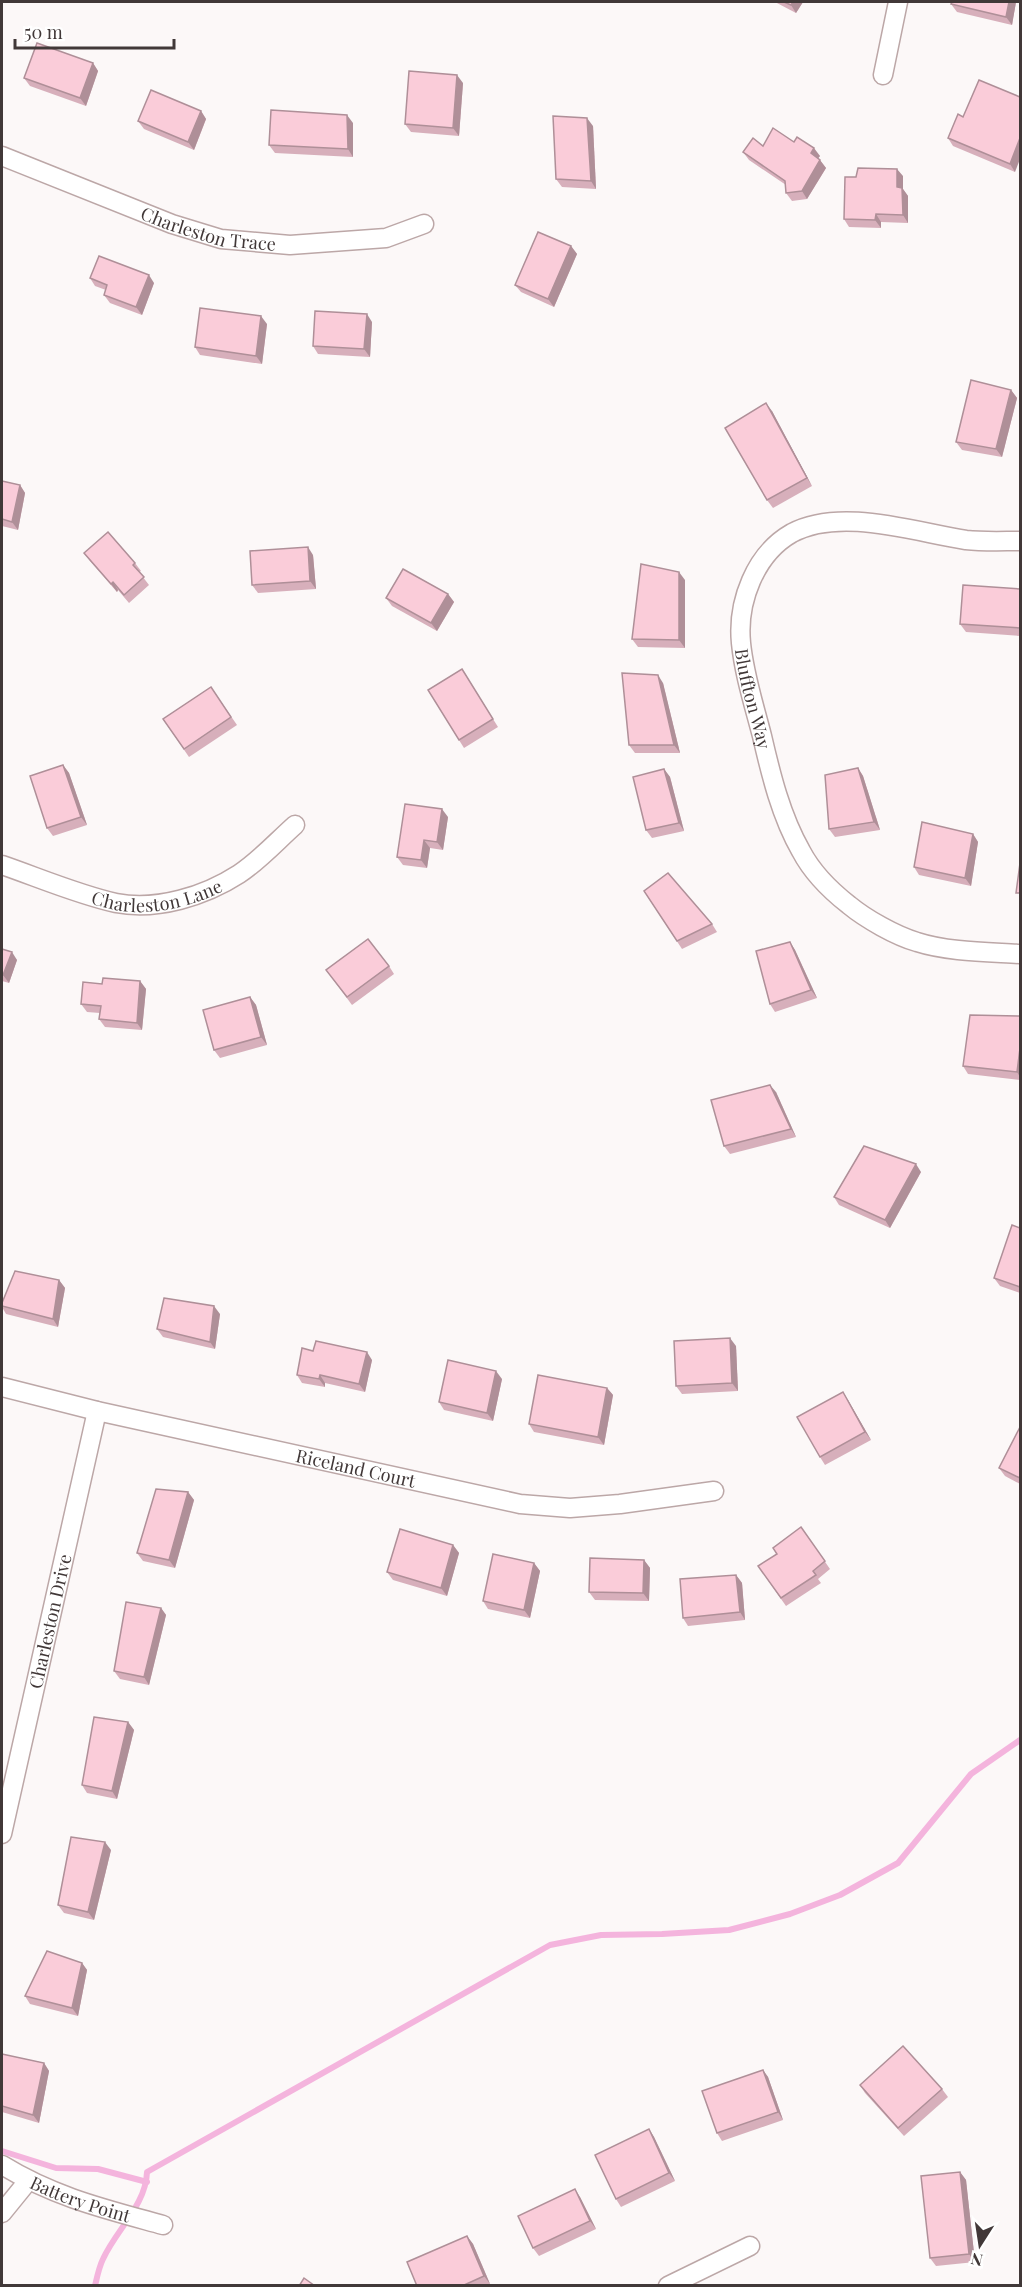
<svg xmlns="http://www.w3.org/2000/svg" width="1022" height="2287" viewBox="0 0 1022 2287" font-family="'Playfair Display',serif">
  <rect width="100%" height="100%" fill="#fcf8f8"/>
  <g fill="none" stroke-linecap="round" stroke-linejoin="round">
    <!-- stream -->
    <g stroke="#f4b4dd" stroke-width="6">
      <path d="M 2,2151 L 56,2168 L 98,2169 L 147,2182"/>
      <path d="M 95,2286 C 97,2277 99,2267 103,2259 C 116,2230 146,2205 147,2172 L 550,1945 L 601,1935 L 662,1934 L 729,1930 L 790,1914 L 840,1895 L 898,1863 L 971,1774 L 1020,1740"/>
    </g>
    <defs>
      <g id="minor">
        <path d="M 883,75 L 898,2"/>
        <path id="s1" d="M 2,156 L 172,224 L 221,239 L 290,245 L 386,238 L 424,224"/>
        <path id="s2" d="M 1020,541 C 1003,541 984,542 966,540 C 914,532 841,507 792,533 C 755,554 737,602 741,643 C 744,674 754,705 762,736 C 771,775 781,816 801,851 C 812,872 831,891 849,905 C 866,919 896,936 917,942 C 948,952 988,952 1020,954"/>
        <path id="s3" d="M 2,865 C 37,877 79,895 116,903 C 157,911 205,896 239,874 C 259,861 277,841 295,825"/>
        <path id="s4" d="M 2,1387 L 97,1411 L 520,1504 L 570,1508 L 620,1504 L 714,1491"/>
        <path id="s5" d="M 2,1834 L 97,1411"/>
        <path id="s6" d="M 2,2165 C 54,2197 105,2209 163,2225"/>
        <path d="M 2,2213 L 28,2181"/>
        <path d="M 668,2286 L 750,2246"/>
      </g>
    </defs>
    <!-- minor casing -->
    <use href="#minor" stroke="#bca7a7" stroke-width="21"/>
    <!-- minor -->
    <use href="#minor" stroke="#fff" stroke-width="18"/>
  </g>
  <!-- wall -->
  <g fill="#d7afbb">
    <path d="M 775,2 L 803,2 L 796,13 Z"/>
    <path d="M 952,2 L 1016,2 L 1012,25 L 957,12 L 951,4 Z"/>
    <path d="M 93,63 L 98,71 L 86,106 L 30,86 L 24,78 Z"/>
    <path d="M 463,83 L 459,136 L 411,132 L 405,124 Z"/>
    <path d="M 1020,97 L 1015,172 L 953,146 L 948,138 L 963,117 Z"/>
    <path d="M 201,111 L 206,119 L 194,150 L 144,129 L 138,121 Z"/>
    <path d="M 353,123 L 353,157 L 275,153 L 269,145 Z"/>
    <path d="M 593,126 L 596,189 L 562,187 L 556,179 Z"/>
    <path d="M 794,142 L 820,156 L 818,158 L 826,168 L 807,199 L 792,201 L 786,193 L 786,185 L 749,160 L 743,152 L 763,146 Z"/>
    <path d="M 903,176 L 903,189 L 908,196 L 908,223 L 881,222 L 881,228 L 849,227 L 844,219 L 856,177 Z"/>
    <path d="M 571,246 L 577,254 L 554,307 L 521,292 L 515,285 Z"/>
    <path d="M 90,278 L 154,283 L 142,315 L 110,303 L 104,295 L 106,290 L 95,286 Z"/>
    <path d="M 372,322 L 370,357 L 318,354 L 313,346 Z"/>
    <path d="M 267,324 L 262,364 L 200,355 L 195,347 Z"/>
    <path d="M 1011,390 L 1017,398 L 1002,457 L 962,450 L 956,442 Z"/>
    <path d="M 772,411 L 812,486 L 773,508 L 767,500 Z"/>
    <path d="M 2,481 L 20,485 L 25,493 L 18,530 L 2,526 Z"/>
    <path d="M 84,553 L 135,563 L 141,571 L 139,572 L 149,585 L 129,603 L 118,590 L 117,592 L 90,561 Z"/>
    <path d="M 313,555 L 316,589 L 258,593 L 252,585 Z"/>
    <path d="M 685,580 L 685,648 L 638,647 L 632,639 Z"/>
    <path d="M 1020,589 L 1020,636 L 966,632 L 960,624 Z"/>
    <path d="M 448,594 L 454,602 L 437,631 L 392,606 L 386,598 Z"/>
    <path d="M 462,669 L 498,727 L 464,748 L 459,740 Z"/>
    <path d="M 663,683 L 680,753 L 635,753 L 629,745 Z"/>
    <path d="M 211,687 L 237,725 L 189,757 L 163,719 Z"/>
    <path d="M 63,765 L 69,773 L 87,825 L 53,836 L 47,828 Z"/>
    <path d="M 858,768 L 863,776 L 880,830 L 835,837 L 829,829 Z"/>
    <path d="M 664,769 L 670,777 L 684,831 L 652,838 L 646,830 Z"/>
    <path d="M 448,817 L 443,850 L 430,848 L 427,868 L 403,865 L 397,857 Z"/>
    <path d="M 973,834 L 978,842 L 971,886 L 919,875 L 914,867 Z"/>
    <path d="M 644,891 L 712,924 L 717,932 L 682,949 Z"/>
    <path d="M 790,942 L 795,950 L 817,998 L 775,1012 L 770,1004 Z"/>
    <path d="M 2,949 L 17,960 L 9,983 L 2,981 Z"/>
    <path d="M 389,966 L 394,974 L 352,1005 L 332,978 Z"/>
    <path d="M 140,981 L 146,989 L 142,1030 L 105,1027 L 99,1019 L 100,1013 L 87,1012 L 81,1004 L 102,984 Z"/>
    <path d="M 250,997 L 256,1005 L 267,1045 L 220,1058 L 214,1050 Z"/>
    <path d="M 1020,1016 L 1020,1080 L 968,1074 L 963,1066 Z"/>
    <path d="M 776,1092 L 796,1137 L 730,1154 L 724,1146 Z"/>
    <path d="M 921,1172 L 890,1228 L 839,1205 L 834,1197 Z"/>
    <path d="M 1020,1228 L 1020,1293 L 1000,1286 L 994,1278 Z"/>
    <path d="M 59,1280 L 65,1288 L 58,1327 L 6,1314 L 2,1307 L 2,1303 Z"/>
    <path d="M 220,1314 L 215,1349 L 163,1337 L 157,1329 Z"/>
    <path d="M 736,1346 L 738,1391 L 682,1394 L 676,1386 Z"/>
    <path d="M 313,1351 L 372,1360 L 365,1392 L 325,1383 L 325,1387 L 302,1383 L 297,1375 Z"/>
    <path d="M 502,1379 L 493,1421 L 444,1410 L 439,1402 Z"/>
    <path d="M 607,1388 L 613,1395 L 604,1445 L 534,1432 L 529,1424 Z"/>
    <path d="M 848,1400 L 871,1440 L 825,1465 L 820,1457 Z"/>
    <path d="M 1020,1427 L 1020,1484 L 1005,1476 L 999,1468 Z"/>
    <path d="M 188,1492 L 194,1500 L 175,1568 L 143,1561 L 137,1553 Z"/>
    <path d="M 801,1527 L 830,1569 L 818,1579 L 821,1583 L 786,1606 L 758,1566 L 777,1554 Z"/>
    <path d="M 453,1545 L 459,1553 L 447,1596 L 393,1580 L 387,1572 Z"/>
    <path d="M 644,1560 L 650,1568 L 649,1601 L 595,1600 L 589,1592 Z"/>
    <path d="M 534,1563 L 540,1571 L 530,1618 L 488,1609 L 483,1601 Z"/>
    <path d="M 736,1575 L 742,1583 L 745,1620 L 688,1626 L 683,1618 Z"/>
    <path d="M 161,1608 L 166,1615 L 149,1685 L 120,1679 L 114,1671 Z"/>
    <path d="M 128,1722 L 134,1730 L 117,1799 L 87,1793 L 82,1785 Z"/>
    <path d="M 111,1850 L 94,1920 L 64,1913 L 58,1905 Z"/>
    <path d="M 82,1963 L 87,1970 L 78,2016 L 30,2004 L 25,1996 Z"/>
    <path d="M 2,2054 L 44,2063 L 49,2071 L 39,2123 L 2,2112 Z"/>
    <path d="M 763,2070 L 768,2077 L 783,2120 L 722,2141 L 717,2133 Z"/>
    <path d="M 860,2085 L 942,2089 L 948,2097 L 904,2136 L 865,2093 Z"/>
    <path d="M 649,2129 L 654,2137 L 675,2181 L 621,2207 L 616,2199 Z"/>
    <path d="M 960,2172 L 966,2180 L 975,2262 L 936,2266 L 930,2258 Z"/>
    <path d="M 580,2197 L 596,2229 L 539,2256 L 533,2248 Z"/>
    <path d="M 467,2236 L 473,2244 L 490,2284 L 486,2286 L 417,2286 Z"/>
  </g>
  <!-- shaded-wall -->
  <g fill="#af8f98">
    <path d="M 793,2 L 803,2 L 796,13 L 791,5 Z"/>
    <path d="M 1009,2 L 1016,2 L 1012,25 L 1006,17 Z"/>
    <path d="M 93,63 L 98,71 L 86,106 L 80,98 Z"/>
    <path d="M 457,75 L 463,83 L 459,136 L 453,128 Z"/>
    <path d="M 201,111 L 206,119 L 194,150 L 188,142 Z"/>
    <path d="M 347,115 L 353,123 L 353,157 L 348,149 Z"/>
    <path d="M 587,118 L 593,126 L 596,189 L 591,181 Z"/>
    <path d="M 1020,138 L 1020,159 L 1015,172 L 1010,164 Z"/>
    <path d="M 814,148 L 820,156 L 816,161 L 811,153 Z"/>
    <path d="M 820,160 L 826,168 L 807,199 L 802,191 Z"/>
    <path d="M 897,169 L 903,176 L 903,189 L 908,196 L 908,223 L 903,215 L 897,187 Z"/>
    <path d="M 876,214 L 881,222 L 881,228 L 875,220 Z"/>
    <path d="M 571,246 L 577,254 L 554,307 L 548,299 Z"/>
    <path d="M 149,275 L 154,283 L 142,315 L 136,307 Z"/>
    <path d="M 367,314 L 372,322 L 370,357 L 364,349 Z"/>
    <path d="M 261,316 L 267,324 L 262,364 L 256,356 Z"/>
    <path d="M 1011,390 L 1017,398 L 1002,457 L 996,449 Z"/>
    <path d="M 766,403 L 772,411 L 812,486 L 807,478 Z"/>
    <path d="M 20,485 L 25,493 L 18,530 L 12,522 Z"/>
    <path d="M 308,547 L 313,555 L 316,589 L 310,581 Z"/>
    <path d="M 679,572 L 685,580 L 685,648 L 679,640 Z"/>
    <path d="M 113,582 L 118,590 L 117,592 L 111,584 Z"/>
    <path d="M 448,594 L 454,602 L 437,631 L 431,623 Z"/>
    <path d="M 658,675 L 663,683 L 680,753 L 674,745 Z"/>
    <path d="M 63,765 L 69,773 L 87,825 L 81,817 Z"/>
    <path d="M 858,768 L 863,776 L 880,830 L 874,822 Z"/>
    <path d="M 664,769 L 670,777 L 684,831 L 679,823 Z"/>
    <path d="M 442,809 L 448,817 L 443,850 L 437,842 Z"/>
    <path d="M 973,834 L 978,842 L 971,886 L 965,878 Z"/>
    <path d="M 424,840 L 430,848 L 427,868 L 421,860 Z"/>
    <path d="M 790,942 L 795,950 L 817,998 L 811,990 Z"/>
    <path d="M 12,952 L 17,960 L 9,983 L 3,975 Z"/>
    <path d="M 140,981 L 146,989 L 142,1030 L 137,1023 Z"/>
    <path d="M 250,997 L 256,1005 L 267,1045 L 261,1037 Z"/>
    <path d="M 1020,1048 L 1020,1077 L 1017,1072 Z"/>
    <path d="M 770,1085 L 776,1092 L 796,1137 L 791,1129 Z"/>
    <path d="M 916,1164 L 921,1172 L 890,1228 L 885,1220 Z"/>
    <path d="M 59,1280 L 65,1288 L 58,1327 L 53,1319 Z"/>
    <path d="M 214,1306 L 220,1314 L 215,1349 L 210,1342 Z"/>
    <path d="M 730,1338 L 736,1346 L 738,1391 L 732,1383 Z"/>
    <path d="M 367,1352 L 372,1360 L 365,1392 L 359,1384 Z"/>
    <path d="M 496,1371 L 502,1379 L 493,1421 L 487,1413 Z"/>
    <path d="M 320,1375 L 325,1383 L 325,1387 L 319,1379 Z"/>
    <path d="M 607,1388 L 613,1395 L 604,1445 L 598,1437 Z"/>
    <path d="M 843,1392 L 848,1400 L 871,1440 L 865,1432 Z"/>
    <path d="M 188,1492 L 194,1500 L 175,1568 L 169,1560 Z"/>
    <path d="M 453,1545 L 459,1553 L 447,1596 L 441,1588 Z"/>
    <path d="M 644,1560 L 650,1568 L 649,1601 L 643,1593 Z"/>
    <path d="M 534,1563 L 540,1571 L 530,1618 L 524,1610 Z"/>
    <path d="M 736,1575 L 742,1583 L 745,1620 L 740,1612 Z"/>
    <path d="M 161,1608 L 166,1615 L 149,1685 L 144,1677 Z"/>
    <path d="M 128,1722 L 134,1730 L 117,1799 L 112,1791 Z"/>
    <path d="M 105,1842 L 111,1850 L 94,1920 L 88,1912 Z"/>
    <path d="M 82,1963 L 87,1970 L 78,2016 L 72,2008 Z"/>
    <path d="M 44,2063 L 49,2071 L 39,2123 L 33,2115 Z"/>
    <path d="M 763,2070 L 768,2077 L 783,2120 L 778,2112 Z"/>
    <path d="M 649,2129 L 654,2137 L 675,2181 L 669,2173 Z"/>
    <path d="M 960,2172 L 966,2180 L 975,2262 L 969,2254 Z"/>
    <path d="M 575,2189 L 580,2197 L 596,2229 L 590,2221 Z"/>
    <path d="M 467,2236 L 473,2244 L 490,2284 L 484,2276 Z"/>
  </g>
  <!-- building -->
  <g fill="#faccd9" stroke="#af8f98" stroke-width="1.5">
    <path d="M 784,2 L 793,2 L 791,5 Z"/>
    <path d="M 952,2 L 1009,2 L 1006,17 L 951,4 Z"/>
    <path d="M 37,43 L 93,63 L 80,98 L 24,78 Z"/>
    <path d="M 409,71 L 457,75 L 453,128 L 405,124 Z"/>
    <path d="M 979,80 L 1020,97 L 1020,138 L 1010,164 L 948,138 L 958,114 L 963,117 Z"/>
    <path d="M 151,90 L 201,111 L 188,142 L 138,121 Z"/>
    <path d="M 271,110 L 347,115 L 348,149 L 269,145 Z"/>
    <path d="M 553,116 L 587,118 L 591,181 L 556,179 Z"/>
    <path d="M 773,128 L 794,142 L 797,137 L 814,148 L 811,153 L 820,160 L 802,191 L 786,193 L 785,181 L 743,152 L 753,138 L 763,146 Z"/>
    <path d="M 858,168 L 897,169 L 897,187 L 902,188 L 903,215 L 876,214 L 875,220 L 844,219 L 845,177 L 856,177 Z"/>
    <path d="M 538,232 L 571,246 L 548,299 L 515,285 Z"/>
    <path d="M 99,256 L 149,275 L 136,307 L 104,295 L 107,285 L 90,278 Z"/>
    <path d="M 200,308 L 261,316 L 256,356 L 195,347 Z"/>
    <path d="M 315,311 L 367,314 L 364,349 L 313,346 Z"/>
    <path d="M 971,380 L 1011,390 L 996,449 L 956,442 Z"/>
    <path d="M 766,403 L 807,478 L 767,500 L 725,428 Z"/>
    <path d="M 2,481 L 20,485 L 12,522 L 2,519 Z"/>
    <path d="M 108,532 L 135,563 L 133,565 L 144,577 L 124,595 L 113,582 L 111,584 L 84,553 Z"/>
    <path d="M 308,547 L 310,581 L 252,585 L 250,551 Z"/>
    <path d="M 641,564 L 679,572 L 679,640 L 632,639 Z"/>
    <path d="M 403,569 L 448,594 L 431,623 L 386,598 Z"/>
    <path d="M 963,585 L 1020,589 L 1020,628 L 960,624 Z"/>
    <path d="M 462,669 L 493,719 L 459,740 L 428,690 Z"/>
    <path d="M 622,673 L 658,675 L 674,745 L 629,745 Z"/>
    <path d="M 211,687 L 231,717 L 184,749 L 163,719 Z"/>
    <path d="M 63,765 L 81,817 L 47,828 L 30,776 Z"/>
    <path d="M 858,768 L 874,822 L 829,829 L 825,775 Z"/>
    <path d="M 664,769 L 679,823 L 646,830 L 633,777 Z"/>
    <path d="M 405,804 L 442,809 L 437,842 L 424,840 L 421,860 L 397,857 Z"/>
    <path d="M 922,822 L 973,834 L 965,878 L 914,867 Z"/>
    <path d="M 1020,863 L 1020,893 L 1016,893 Z"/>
    <path d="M 668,873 L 712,924 L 677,941 L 644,891 Z"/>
    <path d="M 368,939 L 389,966 L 347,997 L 326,970 Z"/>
    <path d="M 790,942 L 811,990 L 770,1004 L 756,951 Z"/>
    <path d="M 2,949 L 12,952 L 3,975 L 2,975 Z"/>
    <path d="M 103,978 L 140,981 L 137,1023 L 99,1019 L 101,1006 L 81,1004 L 83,982 L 102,984 Z"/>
    <path d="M 250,997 L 261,1037 L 214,1050 L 203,1010 Z"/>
    <path d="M 970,1015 L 1020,1016 L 1020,1048 L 1017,1072 L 963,1066 Z"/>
    <path d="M 770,1085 L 791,1129 L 724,1146 L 711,1100 Z"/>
    <path d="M 864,1146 L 916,1164 L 885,1220 L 834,1197 Z"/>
    <path d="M 1012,1225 L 1020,1228 L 1020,1287 L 994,1278 Z"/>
    <path d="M 15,1271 L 59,1280 L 53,1319 L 2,1306 L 2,1303 Z"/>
    <path d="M 164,1298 L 214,1306 L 210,1342 L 157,1329 Z"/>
    <path d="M 730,1338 L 732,1383 L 676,1386 L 674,1341 Z"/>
    <path d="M 316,1341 L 367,1352 L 359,1384 L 320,1375 L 319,1379 L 297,1375 L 302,1348 L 313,1351 Z"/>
    <path d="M 448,1360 L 496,1371 L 487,1413 L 439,1402 Z"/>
    <path d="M 538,1375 L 607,1388 L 598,1437 L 529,1424 Z"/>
    <path d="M 843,1392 L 865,1432 L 820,1457 L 797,1417 Z"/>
    <path d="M 1020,1427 L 1020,1478 L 999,1468 Z"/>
    <path d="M 156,1489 L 188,1492 L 169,1560 L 137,1553 Z"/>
    <path d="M 801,1527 L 825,1561 L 813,1571 L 816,1575 L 781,1598 L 758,1566 L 777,1554 L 773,1548 Z"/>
    <path d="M 400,1529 L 453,1545 L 441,1588 L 387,1572 Z"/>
    <path d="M 493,1554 L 534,1563 L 524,1610 L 483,1601 Z"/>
    <path d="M 590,1558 L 644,1560 L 643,1593 L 589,1592 Z"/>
    <path d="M 736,1575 L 740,1612 L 683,1618 L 680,1579 Z"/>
    <path d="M 126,1602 L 161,1608 L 144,1677 L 114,1671 Z"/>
    <path d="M 94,1717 L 128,1722 L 112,1791 L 82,1785 Z"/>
    <path d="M 71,1837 L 105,1842 L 88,1912 L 58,1905 Z"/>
    <path d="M 47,1951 L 82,1963 L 72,2008 L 25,1996 Z"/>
    <path d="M 903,2046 L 942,2089 L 898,2128 L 860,2085 Z"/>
    <path d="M 2,2054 L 44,2063 L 33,2115 L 2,2106 Z"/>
    <path d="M 763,2070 L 778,2112 L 717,2133 L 702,2091 Z"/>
    <path d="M 649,2129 L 669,2173 L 616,2199 L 595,2155 Z"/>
    <path d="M 960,2172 L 969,2254 L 930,2258 L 921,2176 Z"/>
    <path d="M 575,2189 L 590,2221 L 533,2248 L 518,2216 Z"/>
    <path d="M 467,2236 L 484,2276 L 462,2286 L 417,2286 L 407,2262 Z"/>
    <path d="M 304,2278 L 315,2286 L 299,2286 Z"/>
  </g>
  <g text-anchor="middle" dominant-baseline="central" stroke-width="5" stroke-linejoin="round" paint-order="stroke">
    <!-- street labels -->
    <g font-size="18" fill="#413838" stroke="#fff">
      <text stroke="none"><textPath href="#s1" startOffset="220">Charleston Trace</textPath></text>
      <text stroke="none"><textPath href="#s2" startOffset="416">Bluffton Way</textPath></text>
      <text stroke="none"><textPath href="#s3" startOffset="162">Charleston Lane</textPath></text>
      <text stroke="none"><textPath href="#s4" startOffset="363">Riceland Court</textPath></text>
      <text stroke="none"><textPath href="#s5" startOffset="218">Charleston Drive</textPath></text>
      <text stroke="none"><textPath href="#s6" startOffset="86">Battery Point</textPath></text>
    </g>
  </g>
  <!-- border -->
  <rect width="1022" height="2287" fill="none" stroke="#413838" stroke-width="6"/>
  <!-- north arrow -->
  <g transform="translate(980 2245) rotate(192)" stroke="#ffffff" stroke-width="4.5" paint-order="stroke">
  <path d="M0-4.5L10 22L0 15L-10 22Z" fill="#413838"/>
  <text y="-9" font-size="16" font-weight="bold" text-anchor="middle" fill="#413838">N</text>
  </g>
  <!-- scale -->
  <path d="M15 39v9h159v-9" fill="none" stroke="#413838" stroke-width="3"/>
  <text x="24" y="39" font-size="18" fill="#413838" stroke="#ffffff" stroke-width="4.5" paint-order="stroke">50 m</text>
</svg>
